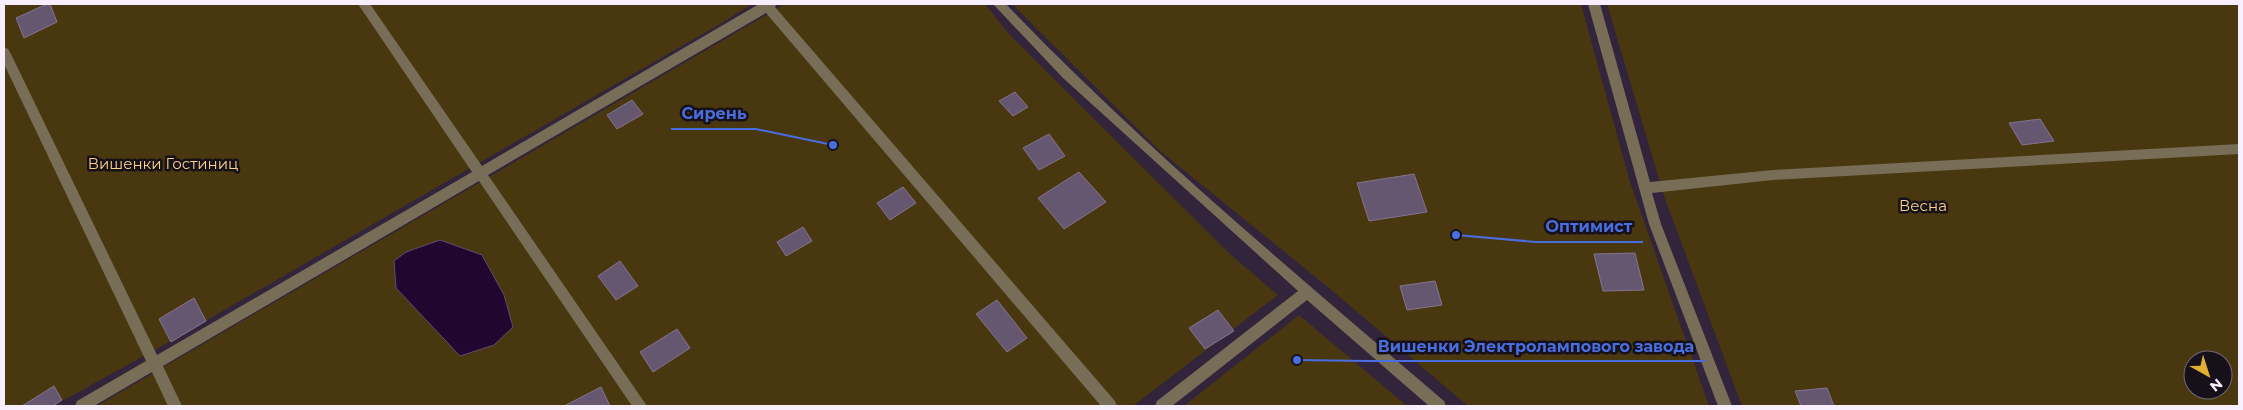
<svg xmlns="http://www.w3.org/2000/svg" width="2243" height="410" viewBox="0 0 2243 410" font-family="Montserrat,sans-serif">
  <rect width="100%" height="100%" fill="#32243b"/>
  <!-- green -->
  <g fill="#493710" fill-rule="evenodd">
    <path d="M 4,4 L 752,4 L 725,21 L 162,346 L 53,406 L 4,406 Z"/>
    <path d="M 785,4 L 985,4 L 1009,34 L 1231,255 L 1278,295 L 1133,406 L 97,406 Z"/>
    <path d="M 1012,4 L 1581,4 L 1630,182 L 1709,406 L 1468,406 L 1329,288 L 1159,150 Z"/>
    <path d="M 1607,4 L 2239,4 L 2239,406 L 1742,406 L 1665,199 ZM 2193,360 L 2223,360 L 2223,390 L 2193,390 Z"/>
    <path d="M 1299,315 L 1407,406 L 1183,406 L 1184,406 Z"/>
  </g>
  <!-- water -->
  <path fill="#21072f" stroke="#614c6d" d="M 440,240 L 482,255 L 504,295 L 513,327 L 494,345 L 460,356 L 396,288 L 394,261 L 406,252 Z"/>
  <!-- building -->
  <g fill="#665771" stroke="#83748f">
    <path d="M 47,4 L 50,4 L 57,22 L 24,38 L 16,18 Z"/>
    <path d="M 1015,92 L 1028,107 L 1013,116 L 999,101 Z"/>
    <path d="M 632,100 L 643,114 L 617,129 L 607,115 Z"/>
    <path d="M 2040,119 L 2054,141 L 2022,145 L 2009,123 Z"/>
    <path d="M 1049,134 L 1065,156 L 1039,170 L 1023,148 Z"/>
    <path d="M 1079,172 L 1106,202 L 1064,229 L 1038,198 Z"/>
    <path d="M 1414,174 L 1427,212 L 1369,221 L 1357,183 Z"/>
    <path d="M 903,187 L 916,203 L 890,220 L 877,203 Z"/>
    <path d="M 803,227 L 812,241 L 786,256 L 777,242 Z"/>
    <path d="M 1635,253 L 1644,290 L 1603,291 L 1594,254 Z"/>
    <path d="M 620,261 L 638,286 L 616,300 L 598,276 Z"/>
    <path d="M 1435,281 L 1442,305 L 1407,310 L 1400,286 Z"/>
    <path d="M 194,298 L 206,321 L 171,342 L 159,319 Z"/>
    <path d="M 997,300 L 1027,338 L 1007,352 L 976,314 Z"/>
    <path d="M 1218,310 L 1234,331 L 1205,349 L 1189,328 Z"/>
    <path d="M 677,329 L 690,348 L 653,372 L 640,352 Z"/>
    <path d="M 54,386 L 62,400 L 53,406 L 22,406 Z"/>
    <path d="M 601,387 L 610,406 L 564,406 Z"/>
    <path d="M 1827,388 L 1834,406 L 1801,406 L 1795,391 Z"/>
  </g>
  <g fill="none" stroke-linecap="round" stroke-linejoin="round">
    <!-- minor -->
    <g fill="#786d57" fill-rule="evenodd">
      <path d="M 358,4 L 370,4 L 482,166 L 759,4 L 777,4 L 775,7 L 1115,401 L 1117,406 L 1101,406 L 766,13 L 488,175 L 647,406 L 632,406 L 479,181 L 163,366 L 182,406 L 168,406 L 152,372 L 94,406 L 75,406 L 77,401 L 146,361 L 4,64 L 4,47 L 8,49 L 10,52 L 157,355 L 472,172 Z"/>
      <path d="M 993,4 L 1006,4 C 1142,146 1295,273 1444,401 L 1446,406 L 1429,406 L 1307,300 L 1172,406 L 1155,406 L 1157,401 L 1298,291 L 1063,78 Z"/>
      <path d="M 1588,4 L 1600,4 L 1650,182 L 1773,170 L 2239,144 L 2239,154 L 1773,180 L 1652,193 L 1661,224 L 1732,406 L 1718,406 L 1649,224 Z"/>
    </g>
  </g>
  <g text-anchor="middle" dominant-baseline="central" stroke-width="5" stroke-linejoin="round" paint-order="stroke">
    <!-- park labels -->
    <g font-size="15" fill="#fbd382" stroke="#16101a">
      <text x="163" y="163">Вишенки Гостиниц</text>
      <text x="1923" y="205">Весна</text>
    </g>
  </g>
  <!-- callouts -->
  <path fill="none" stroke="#496ee0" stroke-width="2" d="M833 145L756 129H671M1456 235L1536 242H1643M1297 360L1368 361H1705"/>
  <g fill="#496ee0" stroke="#16101a" stroke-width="2">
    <circle cx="833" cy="145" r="5"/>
    <circle cx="1456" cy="235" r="5"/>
    <circle cx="1297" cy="360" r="5"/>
  </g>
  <g font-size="16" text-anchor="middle" font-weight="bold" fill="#496ee0" stroke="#16101a" stroke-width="5" stroke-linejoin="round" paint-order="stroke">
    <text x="714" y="119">Сирень</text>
    <text x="1589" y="232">Оптимист</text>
    <text x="1536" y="352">Вишенки Электролампового завода</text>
  </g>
  <!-- border -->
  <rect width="2243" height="410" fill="none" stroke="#f7eefe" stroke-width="10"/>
  <!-- north arrow -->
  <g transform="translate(2208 375) rotate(141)"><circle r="24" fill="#16101a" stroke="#706975"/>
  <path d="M0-4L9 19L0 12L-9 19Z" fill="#e3ae34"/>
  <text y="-8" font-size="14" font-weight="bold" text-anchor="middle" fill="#f7eefe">N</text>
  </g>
</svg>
